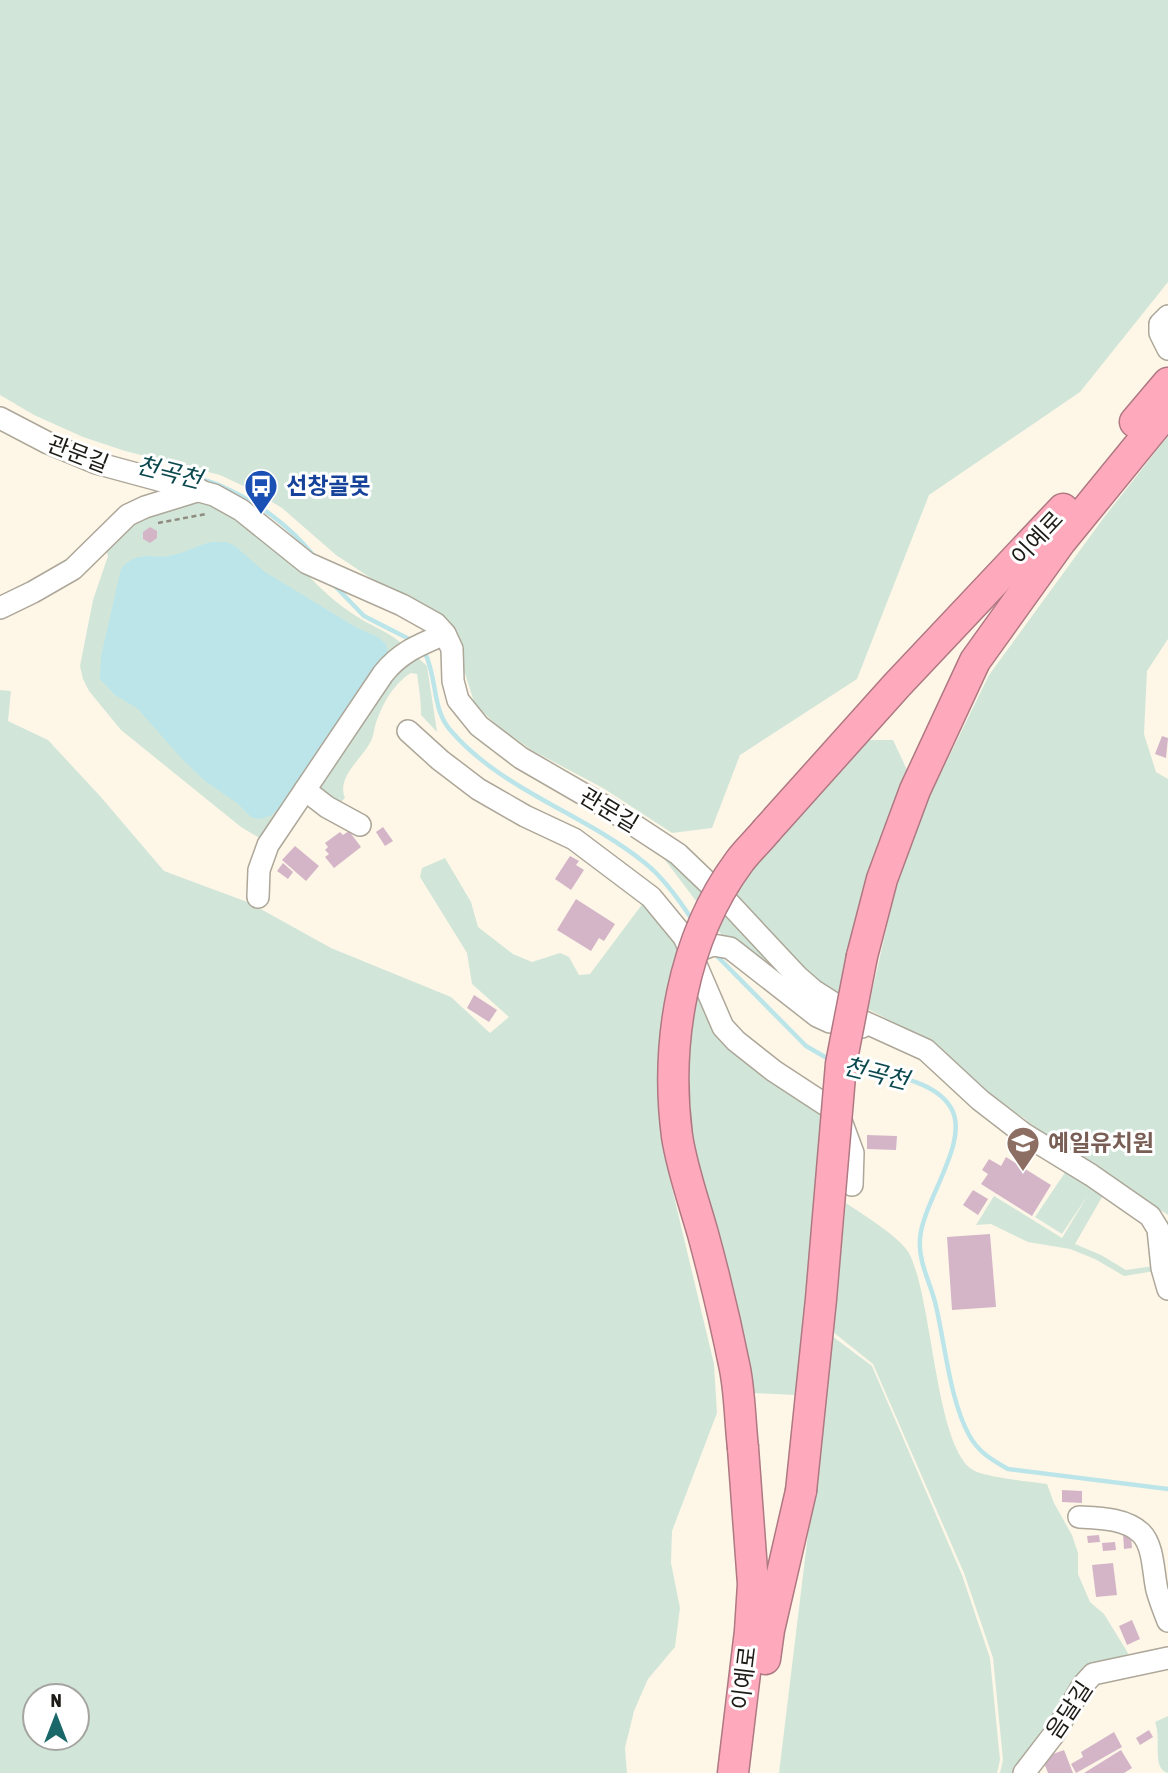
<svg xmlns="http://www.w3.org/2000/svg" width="1168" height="1773" viewBox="0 0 1168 1773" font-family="'Asap Condensed','Noto Sans KR',sans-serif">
  <rect width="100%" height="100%" fill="#fef7e8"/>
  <!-- green -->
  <g fill="#d1e6d9" fill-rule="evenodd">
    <path d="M 0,0 L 1168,0 L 1168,282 L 1080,392 L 929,495 L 857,679 L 740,755 L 712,828 L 672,833 L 603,788 L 533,751 L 498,726 L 475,705 L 452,632 L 336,555 L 282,508 L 252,490 L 220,475 L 125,451 L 83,437 L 34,415 L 0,395 Z"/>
    <path d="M 1168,436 L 1168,639 L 1147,671 L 1144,734 L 1156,772 L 1168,779 L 1168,1215 L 1044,1138 L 1024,1118 L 996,1101 L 908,1030 L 868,1009 L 894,895 L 916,824 L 989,675 L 1102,520 Z"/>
    <path d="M 203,502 L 221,505 L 306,573 C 321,590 341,607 361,619 C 374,627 388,632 400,642 L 399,651 L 261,839 L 241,827 L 121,730 L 89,691 L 83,679 L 80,666 L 93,600 L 108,556 L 105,547 L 128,521 L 188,504 Z"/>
    <path d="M 415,655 L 427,666 L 437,732 L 421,715 C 421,700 419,688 417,674 L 411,673 C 392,685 382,705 375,726 C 374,731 373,737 371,741 C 362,759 336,777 345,798 L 337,806 L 317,790 L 393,667 Z"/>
    <path d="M 0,690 L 11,691 L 8,721 L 48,740 L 100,796 L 164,871 L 250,903 L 331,948 L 451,997 L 490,1033 L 509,1017 L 472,984 L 467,953 L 420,877 L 422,868 L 445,858 L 471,902 L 478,927 L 513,954 L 532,962 L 560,953 L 569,957 L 579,975 L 590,974 L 643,903 L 665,923 L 704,996 L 824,1114 L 797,1395 L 753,1393 L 739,1318 L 703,1191 L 665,1159 L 714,1364 L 717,1413 L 672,1531 L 671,1563 L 680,1608 L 675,1647 L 648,1679 L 634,1711 L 625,1748 L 627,1773 L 0,1773 ZM 35,1696 L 77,1696 L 77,1738 L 35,1738 Z"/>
    <path d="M 865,740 L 893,740 L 910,776 L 840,994 L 825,992 L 732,897 L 772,837 Z"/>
    <path d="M 665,854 L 814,999 L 724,938 L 662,856 Z"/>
    <path d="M 1068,1168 L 1105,1192 L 1075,1244 L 1101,1255 L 1126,1270 L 1154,1266 L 1155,1271 L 1124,1276 L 1095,1259 L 1070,1249 L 1028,1242 L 991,1224 L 976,1225 L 994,1196 L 1062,1238 L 1088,1195 L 1062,1234 L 1035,1217 Z"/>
    <path d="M 846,1203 C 862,1214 900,1237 909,1253 C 933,1299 935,1447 973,1470 C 984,1477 1032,1482 1047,1484 L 1054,1503 L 1072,1535 L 1078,1553 L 1078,1574 L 1090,1602 L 1104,1614 L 1128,1653 L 1125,1660 L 1092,1665 L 1015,1773 L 1000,1773 L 1003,1760 L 993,1658 L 964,1573 L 873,1364 L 833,1332 Z"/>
    <path d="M 832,1336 L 872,1366 L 962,1575 L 990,1658 L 1000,1760 L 997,1773 L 779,1773 Z"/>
    <path d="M 1168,1716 L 1168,1773 C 1151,1769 1162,1739 1155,1722 Z"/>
  </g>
  <!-- water -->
  <path fill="#bce5ea" d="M 212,542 L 226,542 L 235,546 L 265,572 L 357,628 L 378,637 L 386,644 L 388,653 L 330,732 L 279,809 L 270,816 L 259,819 L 251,817 L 237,803 L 205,781 L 182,759 L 138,709 L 115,695 L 100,679 L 101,656 L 121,569 C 137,549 152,560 173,555 C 187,552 198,545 212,542 Z"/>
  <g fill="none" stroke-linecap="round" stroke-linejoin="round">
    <!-- stream -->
    <g stroke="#bce5ea" stroke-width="4.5">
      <path d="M 173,473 C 189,477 207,479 221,486 C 256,501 290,526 313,555"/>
      <path d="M 334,585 L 364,616 L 411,640"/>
      <path d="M 424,651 C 438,677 431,709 451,731 C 503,791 585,814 645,863 C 664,878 680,901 693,921"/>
      <path d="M 715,954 L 806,1046 L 832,1061"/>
      <path d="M 850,1066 C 881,1074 934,1078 951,1108 C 971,1141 922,1202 920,1239 C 918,1262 931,1284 936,1306 C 945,1345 950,1400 969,1435 C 978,1452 992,1460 1008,1469 L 1168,1489"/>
    </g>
  </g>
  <!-- building -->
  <g fill="#d4b5c8">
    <path d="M 150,527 L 157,531 L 157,538 L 150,543 L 143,539 L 143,532 Z"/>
    <path d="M 1162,736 L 1168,738 L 1166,758 L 1155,754 Z"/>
    <path d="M 383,827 L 393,841 L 385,846 L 376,832 Z"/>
    <path d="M 349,831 L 361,847 L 334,868 L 325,857 L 329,854 L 325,850 L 328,847 L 325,843 L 340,832 L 343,835 Z"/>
    <path d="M 295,846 L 319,866 L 306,881 L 282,860 Z"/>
    <path d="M 570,856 L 579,861 L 576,865 L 584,870 L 571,890 L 555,879 Z"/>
    <path d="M 283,863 L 293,872 L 288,879 L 277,871 Z"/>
    <path d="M 576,899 L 615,924 L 604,941 L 599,938 L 591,951 L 557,930 Z"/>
    <path d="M 474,995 L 497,1010 L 489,1022 L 467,1008 Z"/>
    <path d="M 867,1135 L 897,1136 L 896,1150 L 867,1149 Z"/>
    <path d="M 1006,1157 L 1051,1185 L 1032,1216 L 981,1184 L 988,1174 L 982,1170 L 989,1159 L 1001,1166 Z"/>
    <path d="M 973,1190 L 988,1199 L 978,1215 L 963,1205 Z"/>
    <path d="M 990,1234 L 996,1307 L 952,1310 L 947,1237 Z"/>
    <path d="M 1062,1490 L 1082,1491 L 1082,1503 L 1062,1502 Z"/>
    <path d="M 1123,1534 L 1131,1537 L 1132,1548 L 1124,1549 Z"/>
    <path d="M 1099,1535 L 1100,1542 L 1088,1543 L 1087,1536 Z"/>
    <path d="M 1115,1542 L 1116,1550 L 1103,1551 L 1102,1543 Z"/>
    <path d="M 1113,1563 L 1117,1595 L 1096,1597 L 1092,1565 Z"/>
    <path d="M 1132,1620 L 1140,1639 L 1127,1645 L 1119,1626 Z"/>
    <path d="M 1149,1730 L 1153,1737 L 1140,1745 L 1136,1738 Z"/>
    <path d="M 1114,1732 L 1122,1747 L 1076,1773 L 1071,1764 L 1083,1757 L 1081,1752 Z"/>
    <path d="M 1064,1750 L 1073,1773 L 1048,1773 L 1042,1758 Z"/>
    <path d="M 1121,1750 L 1132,1768 L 1124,1773 L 1084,1773 Z"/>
  </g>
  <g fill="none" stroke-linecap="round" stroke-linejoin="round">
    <defs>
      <g id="minor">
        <path d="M 1168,316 L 1160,324 L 1160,333 L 1168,349"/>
        <path d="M 0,418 L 48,443 L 96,463 L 214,495 L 241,510 L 307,563 L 402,605 L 436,624 L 445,634 L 452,649 L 453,681 L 458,700 L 479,726 L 521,758 L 611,810 L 678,854 L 726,900 L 797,976 L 813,990 L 860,1020 L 926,1050 L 980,1100 L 1024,1134 L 1091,1175 L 1150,1216 L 1158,1229 L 1162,1268 L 1168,1289"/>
        <path d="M 0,608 L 33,592 L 73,569 L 128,515 L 145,507 L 200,490"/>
        <path d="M 408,731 L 440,760 L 478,789 L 525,816 L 574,839 L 651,897 L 684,937 L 723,1027 L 736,1041 L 774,1071 L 829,1107 L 840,1118 L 853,1153 L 852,1185"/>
        <path d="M 305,790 L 327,807 L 360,825"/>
        <path d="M 258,897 L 259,870 L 268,845 L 383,674 C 400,652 421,644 445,634"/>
        <path d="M 692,953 L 713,945 L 730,948 L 817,1016 L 830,1022 L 862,1027"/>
        <path d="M 1079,1517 C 1099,1518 1125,1518 1141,1533 C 1154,1546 1153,1573 1157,1590 C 1160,1601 1164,1611 1168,1621"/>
        <path d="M 1024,1773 L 1054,1734 L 1083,1685 L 1093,1674 L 1168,1658"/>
      </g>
      <g id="highway">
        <path d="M 1135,422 L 1168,383"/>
        <path d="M 767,830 L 897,685 L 1063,509"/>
        <path d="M 862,956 L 882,879 L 915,790 L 975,661 L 1061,541 L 1168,410"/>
        <path d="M 765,1659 L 769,1630 L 801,1491"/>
        <path d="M 733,1773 L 750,1631 L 753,1584 L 743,1448"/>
      </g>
    </defs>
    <!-- minor casing -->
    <use href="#minor" stroke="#ada799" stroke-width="24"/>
    <!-- highway casing -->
    <use href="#highway" stroke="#af7882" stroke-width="33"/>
    <!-- path -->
    <path stroke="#8f8b80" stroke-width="2.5" stroke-dasharray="5 3.5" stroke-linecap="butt" d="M 158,523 L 206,514"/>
    <!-- minor -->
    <use href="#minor" stroke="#fff" stroke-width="21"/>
    <!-- highway -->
    <use href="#highway" stroke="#feaabc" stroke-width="30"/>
    <defs>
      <g id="highway-bridge">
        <path d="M 743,1448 C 740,1422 740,1395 735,1369 C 726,1324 715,1278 703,1234 C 694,1202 682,1169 677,1136 C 665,1044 682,939 739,862 C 747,851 758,841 767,830"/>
        <path d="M 801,1491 L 821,1299 L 841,1064 L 862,956"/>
      </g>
    </defs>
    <!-- highway-bridge casing -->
    <use href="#highway-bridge" stroke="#af7882" stroke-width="33" stroke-linecap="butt"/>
    <!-- highway-bridge -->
    <use href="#highway-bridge" stroke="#feaabc" stroke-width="30"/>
  </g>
  <!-- icons -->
  <defs>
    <symbol id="bus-pin" viewBox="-11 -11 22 30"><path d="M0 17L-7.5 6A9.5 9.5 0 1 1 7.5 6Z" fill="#1a4fb4" stroke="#fff"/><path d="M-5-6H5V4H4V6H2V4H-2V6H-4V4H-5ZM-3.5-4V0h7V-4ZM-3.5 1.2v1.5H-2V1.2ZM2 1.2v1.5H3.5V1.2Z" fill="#fff"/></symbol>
    <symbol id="school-pin" viewBox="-11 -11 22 30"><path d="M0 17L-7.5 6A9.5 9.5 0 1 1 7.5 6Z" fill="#8d6e63" stroke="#fff"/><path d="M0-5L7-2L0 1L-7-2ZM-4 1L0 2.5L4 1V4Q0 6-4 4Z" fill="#fff"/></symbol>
  </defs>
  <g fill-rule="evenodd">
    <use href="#bus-pin" x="242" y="467" width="38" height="52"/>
    <use href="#school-pin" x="1004" y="1124" width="38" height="52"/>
  </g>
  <g text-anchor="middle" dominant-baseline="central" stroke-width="6" stroke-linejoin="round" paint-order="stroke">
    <!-- street labels -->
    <g font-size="23" fill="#1d1b15" stroke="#fff">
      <text transform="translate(78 454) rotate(21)">관문길</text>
      <text transform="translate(1037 538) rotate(-47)">이예로</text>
      <text transform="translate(609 810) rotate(31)">관문길</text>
      <text transform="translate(744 1678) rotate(-83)">이예로</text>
      <text transform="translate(1069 1710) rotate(-56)">음달길</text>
    </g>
    <!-- transit labels -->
    <g font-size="23" font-weight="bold" fill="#164399" stroke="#fff" text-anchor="start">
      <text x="286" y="486">선창골못</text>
    </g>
    <!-- education labels -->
    <g font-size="23" font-weight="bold" fill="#785e54" stroke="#fff" text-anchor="start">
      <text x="1048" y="1143">예일유치원</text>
    </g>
    <!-- water labels -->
    <g font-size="24" font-style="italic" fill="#0b494f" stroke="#fff">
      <text transform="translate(169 472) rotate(14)">천곡천</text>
      <text transform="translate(876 1073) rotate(14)">천곡천</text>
    </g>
  </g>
  <!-- north arrow -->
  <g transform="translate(56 1717)"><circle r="33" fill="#ffffff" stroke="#a5a4a1" stroke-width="2"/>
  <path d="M0-5L12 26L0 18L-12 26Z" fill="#1a676a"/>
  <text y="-10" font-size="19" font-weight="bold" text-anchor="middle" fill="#1d1b15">N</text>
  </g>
</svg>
